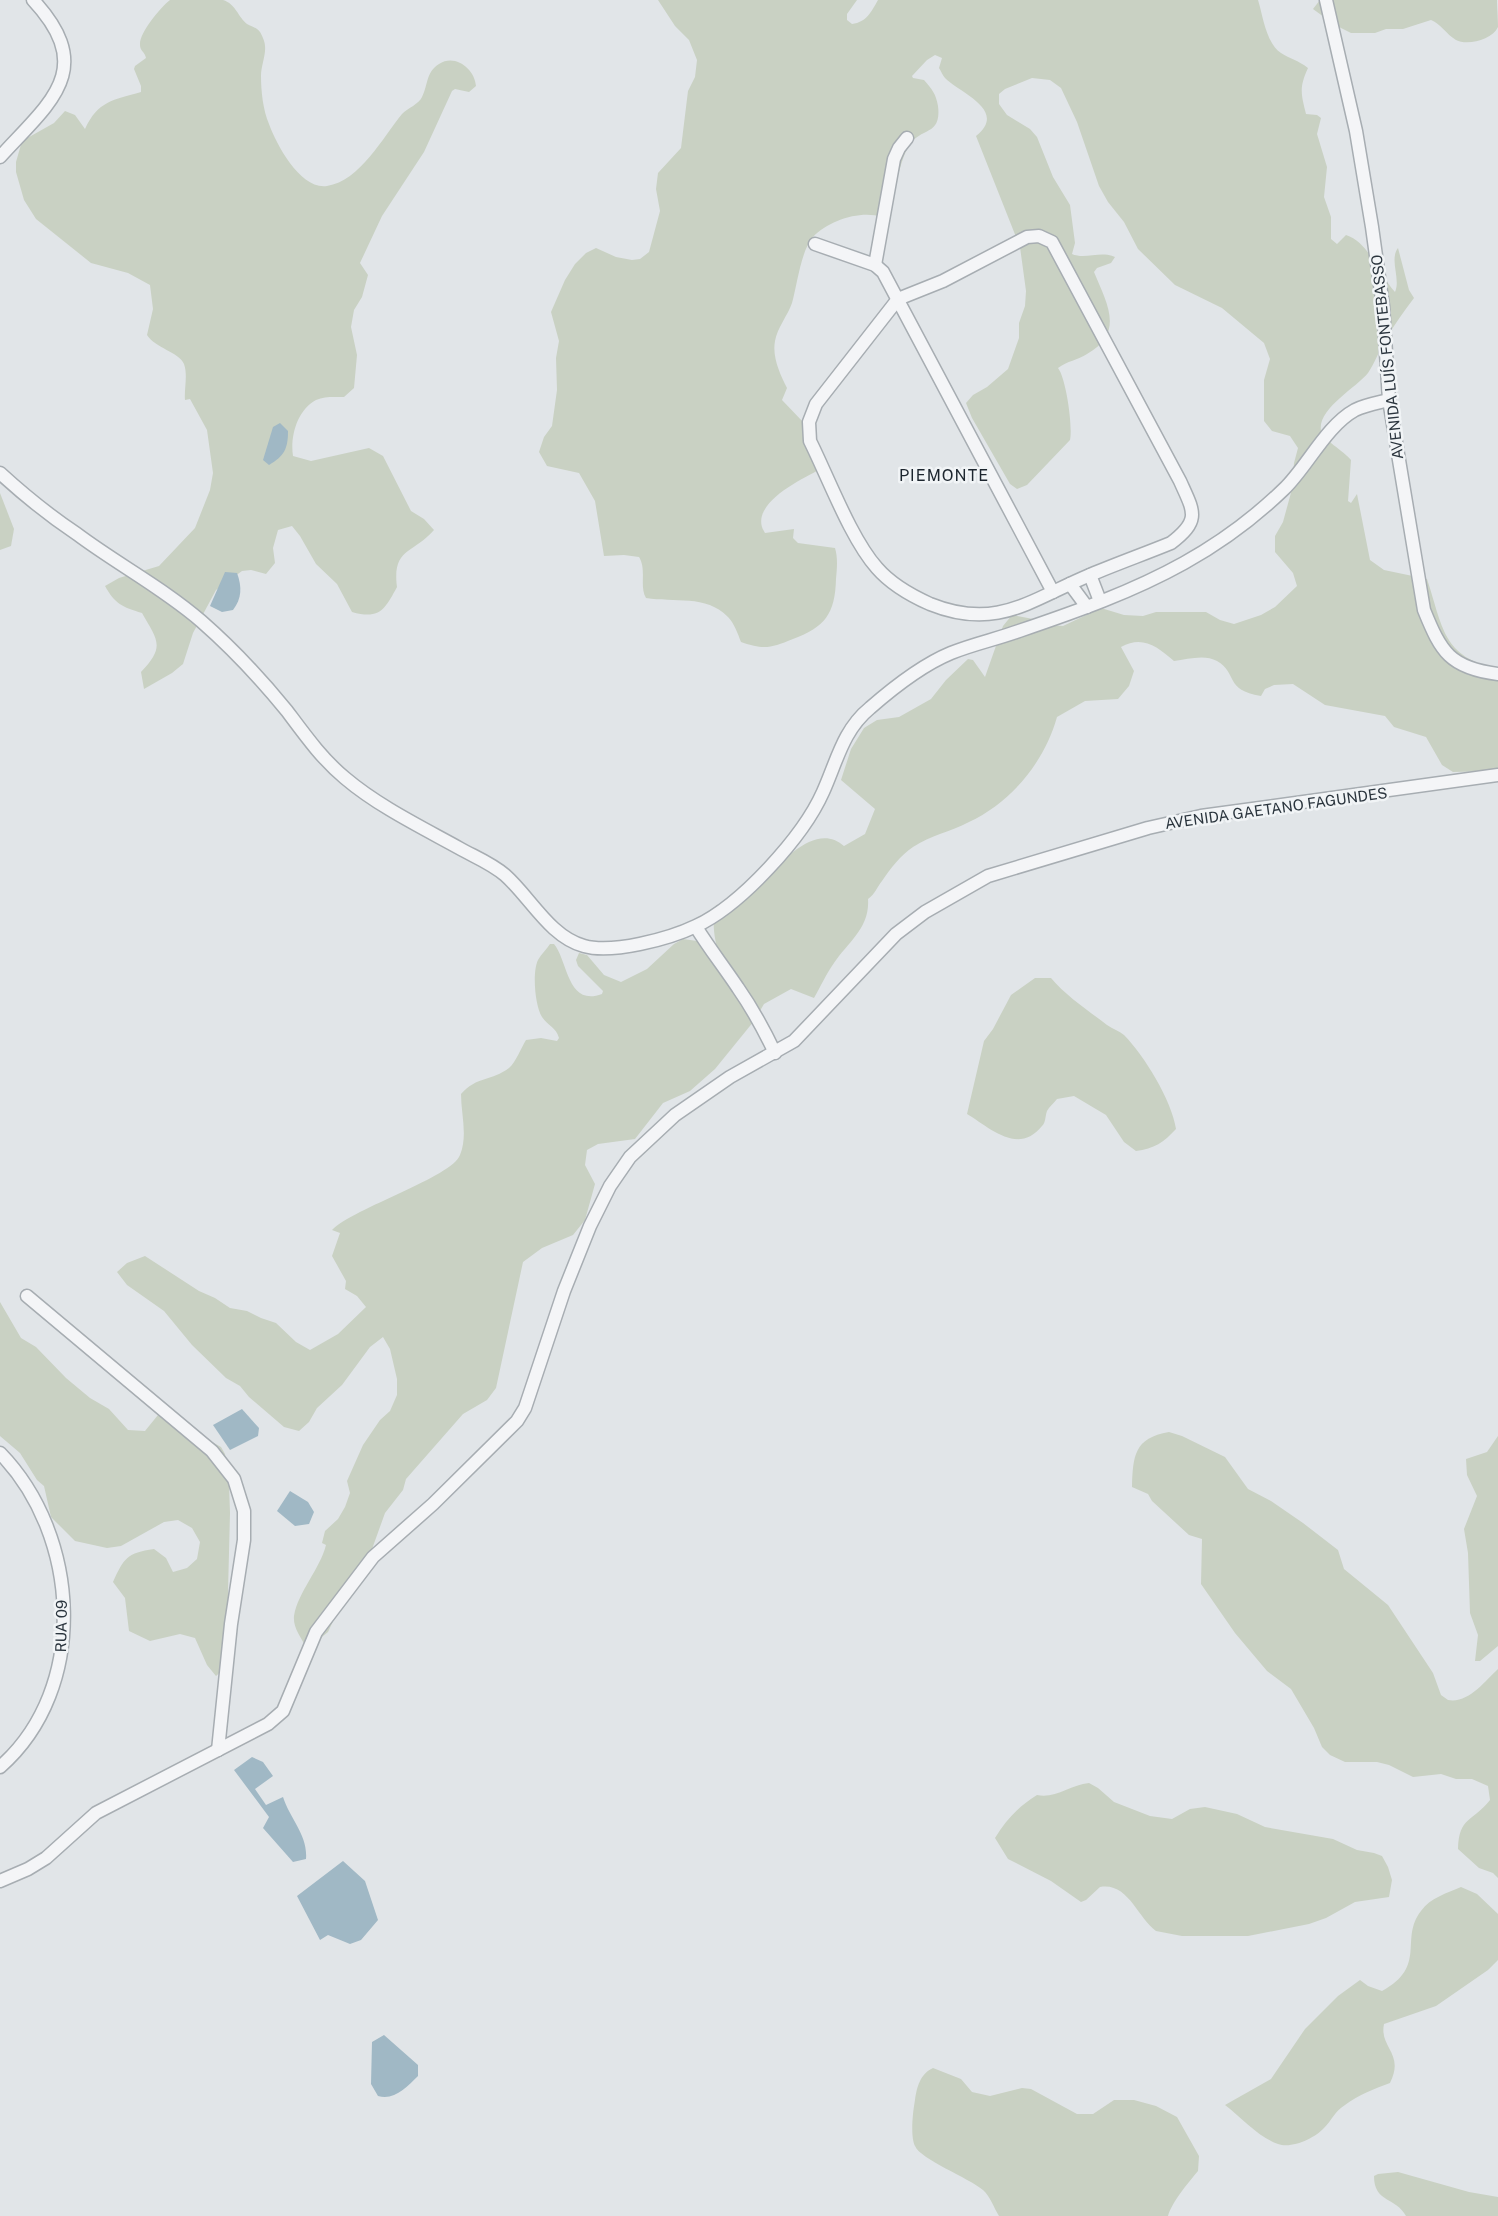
<svg xmlns="http://www.w3.org/2000/svg" width="1498" height="2216" viewBox="0 0 1498 2216" font-family="'Public Sans',sans-serif">
  <rect width="100%" height="100%" fill="#e1e5e8"/>
  <!-- green -->
  <g fill="#c9d1c3">
    <path d="M 170,0 C 183,0 213,0 223,0 C 236,4 238,17 247,24 C 252,27 256,27 260,32 C 262,35 265,42 265,46 C 266,55 261,66 261,76 C 261,91 263,110 269,124 C 277,146 301,190 327,186 C 360,181 383,137 402,114 C 408,108 419,104 422,97 C 428,85 426,72 439,64 C 455,53 475,69 476,86 L 469,92 L 455,89 L 452,91 L 424,152 L 382,216 L 360,263 L 368,275 L 362,297 L 354,310 L 351,327 L 357,355 L 354,388 L 344,397 C 334,397 325,396 316,400 C 297,410 290,437 293,456 L 311,461 L 369,448 L 383,456 L 411,511 L 424,519 L 434,530 C 413,554 392,548 397,587 C 385,609 380,620 352,612 L 337,584 L 316,564 L 300,536 L 292,526 L 278,530 L 273,548 L 275,563 L 266,574 L 251,570 L 242,571 L 216,590 L 193,633 L 183,664 L 172,673 L 144,689 L 141,672 C 166,646 157,640 142,613 C 122,607 115,604 105,586 L 119,578 L 159,566 L 195,528 L 210,490 L 213,473 L 207,430 L 190,399 L 185,400 C 184,389 188,375 184,364 C 179,352 155,348 147,335 L 153,309 L 150,285 L 128,273 L 91,263 L 36,219 L 24,200 L 16,172 L 16,162 L 22,141 L 54,123 L 65,111 L 75,115 L 85,129 C 98,101 113,100 141,92 L 141,86 L 134,69 L 135,66 L 146,58 C 145,52 140,51 140,45 C 139,33 161,7 170,0 Z"/>
    <path d="M 658,0 L 857,0 L 847,14 L 847,20 L 852,24 C 867,22 871,12 878,0 L 1258,0 C 1263,16 1266,43 1281,53 C 1290,59 1298,60 1308,68 C 1299,88 1301,93 1306,114 L 1317,115 L 1321,118 L 1317,134 L 1327,167 L 1324,197 L 1331,217 L 1331,239 L 1337,244 L 1346,235 C 1369,242 1379,275 1395,292 C 1401,279 1389,260 1398,248 L 1409,290 L 1414,298 C 1404,311 1394,325 1386,339 C 1379,350 1375,363 1368,373 C 1356,388 1317,409 1321,431 C 1322,439 1344,451 1351,460 L 1348,501 L 1351,503 L 1357,494 L 1370,560 L 1384,570 L 1427,579 C 1443,627 1442,657 1498,669 L 1498,771 L 1453,772 L 1442,765 L 1426,737 L 1394,727 L 1385,716 L 1325,705 L 1293,684 L 1274,685 L 1265,689 L 1261,696 C 1224,690 1238,673 1217,661 C 1205,654 1188,659 1174,661 C 1157,646 1142,635 1121,647 L 1134,671 L 1129,686 L 1118,699 L 1085,701 L 1057,717 C 1044,763 1011,802 969,822 C 950,832 931,835 913,847 C 901,855 890,869 882,881 C 877,887 875,894 868,899 C 870,928 848,942 834,963 C 826,974 821,986 814,998 L 791,989 L 764,1004 L 754,1021 L 715,1069 L 690,1091 L 663,1103 L 635,1139 L 598,1144 L 587,1150 L 585,1165 L 595,1184 L 585,1220 L 573,1235 L 542,1248 L 523,1262 L 496,1388 L 487,1400 L 463,1414 L 406,1479 L 403,1490 L 385,1513 L 367,1563 L 342,1602 L 328,1632 L 317,1641 L 305,1645 C 300,1636 293,1627 294,1616 C 298,1592 320,1569 326,1545 L 322,1543 L 325,1531 L 338,1519 L 345,1507 L 350,1493 L 347,1481 L 363,1445 L 380,1420 L 390,1411 L 397,1395 L 397,1379 L 390,1349 L 383,1337 L 370,1347 L 342,1385 L 317,1408 L 309,1422 L 299,1431 L 284,1427 L 249,1397 L 240,1386 L 226,1378 L 192,1345 L 164,1311 L 127,1285 L 117,1272 L 127,1263 L 145,1256 L 199,1291 L 215,1298 L 230,1308 L 247,1311 L 261,1318 L 276,1323 L 296,1342 L 310,1350 L 338,1334 L 366,1307 L 357,1296 L 345,1289 L 346,1281 L 332,1256 L 340,1233 L 332,1230 C 354,1208 452,1177 460,1155 C 468,1136 461,1114 461,1094 C 477,1076 492,1081 509,1068 C 516,1062 521,1048 526,1040 L 541,1038 L 557,1041 L 559,1038 C 556,1027 548,1026 542,1017 C 535,1006 532,972 538,960 C 541,954 547,949 550,944 L 554,944 C 568,961 567,1007 602,994 L 603,991 L 578,966 L 576,960 L 579,953 L 587,955 L 604,975 L 621,982 L 647,969 L 674,944 L 683,939 L 697,941 L 719,957 C 715,939 711,924 716,905 C 722,904 730,904 735,901 C 766,885 809,815 844,846 L 865,834 L 875,809 L 841,780 L 851,749 L 864,728 L 877,720 L 899,717 L 931,699 L 946,680 L 968,659 L 973,660 L 985,677 L 1003,626 L 1012,615 L 1033,619 L 1040,617 L 1048,625 L 1063,626 L 1101,608 L 1124,615 L 1143,616 L 1156,612 L 1206,612 L 1220,620 L 1234,624 L 1261,615 L 1275,607 L 1297,586 L 1293,573 L 1275,552 L 1275,536 L 1283,522 L 1292,489 L 1294,463 L 1298,448 L 1290,436 L 1272,431 L 1264,421 L 1264,380 L 1270,359 L 1264,343 L 1222,308 L 1175,285 L 1138,249 L 1124,222 L 1108,202 L 1099,186 L 1077,122 L 1061,88 L 1050,80 L 1032,78 L 1005,89 L 999,94 L 999,104 L 1007,115 L 1030,129 L 1037,137 L 1053,177 L 1070,205 L 1075,243 L 1072,254 C 1086,260 1100,250 1115,257 L 1111,263 L 1097,268 L 1094,272 C 1107,304 1125,332 1087,354 C 1078,360 1067,361 1058,368 C 1066,378 1073,427 1070,440 L 1027,485 L 1017,489 L 1010,484 L 972,418 L 966,403 L 973,395 L 987,387 L 1008,369 L 1019,338 L 1019,323 L 1025,306 L 1026,291 L 1020,247 L 976,136 C 1009,110 958,92 945,78 C 943,76 941,71 939,68 L 942,58 L 935,55 L 927,60 L 912,76 L 913,78 L 924,80 C 932,89 936,94 938,106 C 942,138 918,126 907,149 C 898,168 895,192 889,213 L 882,217 C 861,210 829,220 813,237 C 801,250 797,286 792,303 C 788,315 777,328 775,341 C 772,357 780,374 787,388 L 782,400 L 804,423 L 823,468 C 803,478 746,505 765,533 L 794,529 L 793,538 L 798,543 L 835,548 C 838,558 837,568 836,579 C 835,614 825,627 793,639 C 771,648 764,650 741,642 C 738,634 734,623 728,617 C 706,594 674,603 646,598 C 639,586 647,570 639,557 L 624,555 L 604,556 L 595,501 L 579,473 L 547,466 L 539,452 L 544,437 L 552,426 L 557,390 L 556,358 L 559,341 L 551,312 L 565,280 L 575,264 L 586,253 L 596,248 L 616,257 L 632,260 L 640,259 L 649,252 L 660,211 L 656,189 L 658,173 L 681,148 L 688,91 L 695,77 L 697,60 L 689,40 L 675,26 Z"/>
    <path d="M 1320,0 L 1497,0 C 1497,7 1498,19 1498,27 C 1492,40 1467,46 1456,40 C 1446,34 1441,24 1431,20 L 1403,29 L 1386,29 L 1375,33 L 1351,33 L 1335,25 L 1313,9 Z"/>
    <path d="M 0,493 L 14,529 L 11,546 L 0,550 Z"/>
    <path d="M 1035,978 L 1051,978 C 1066,996 1089,1011 1107,1025 C 1113,1029 1119,1031 1124,1035 C 1144,1055 1172,1101 1176,1129 C 1164,1142 1154,1149 1136,1151 L 1124,1142 L 1106,1115 L 1074,1096 L 1057,1099 C 1054,1103 1049,1107 1047,1111 C 1045,1116 1046,1122 1042,1126 C 1018,1156 989,1127 967,1114 L 984,1041 L 993,1029 L 1011,995 Z"/>
    <path d="M 0,1302 L 21,1338 L 36,1347 L 66,1378 L 90,1398 L 109,1409 L 128,1430 L 145,1431 L 158,1415 L 162,1414 L 221,1447 L 225,1454 L 229,1483 L 230,1513 L 228,1592 L 232,1605 L 226,1667 L 216,1676 L 207,1665 L 195,1638 L 180,1634 L 150,1641 L 129,1631 L 125,1598 L 113,1582 C 124,1558 127,1553 154,1549 L 166,1558 L 173,1572 L 187,1568 L 197,1559 L 200,1542 L 192,1528 L 178,1520 L 164,1522 L 121,1546 L 107,1548 L 75,1541 L 51,1517 L 44,1486 L 37,1480 L 20,1453 L 0,1436 Z"/>
    <path d="M 1169,1432 L 1182,1436 L 1225,1457 L 1248,1489 L 1271,1501 L 1303,1523 L 1338,1550 L 1344,1569 L 1388,1605 L 1433,1673 L 1441,1695 L 1448,1700 C 1468,1704 1485,1681 1498,1669 L 1498,1878 L 1493,1873 L 1479,1868 L 1458,1849 C 1459,1816 1473,1822 1490,1800 L 1488,1786 L 1472,1779 L 1456,1779 L 1441,1774 L 1413,1777 L 1389,1765 L 1377,1762 L 1345,1762 L 1330,1755 L 1322,1747 L 1314,1728 L 1291,1689 L 1267,1671 L 1235,1633 L 1201,1584 L 1202,1539 L 1189,1535 L 1152,1501 L 1148,1494 L 1132,1487 C 1133,1456 1134,1438 1169,1432 Z"/>
    <path d="M 1498,1436 L 1498,1646 L 1480,1661 L 1475,1661 L 1478,1635 L 1470,1613 L 1468,1553 L 1464,1529 L 1477,1496 L 1467,1475 L 1466,1459 L 1487,1452 Z"/>
    <path d="M 1089,1783 L 1098,1788 L 1114,1802 L 1150,1816 L 1172,1819 L 1190,1809 L 1205,1807 L 1237,1814 L 1265,1827 L 1333,1839 L 1357,1850 L 1374,1853 L 1382,1856 L 1388,1867 L 1392,1880 L 1389,1897 L 1355,1902 L 1326,1918 L 1309,1924 L 1248,1936 L 1182,1936 L 1156,1931 C 1137,1917 1128,1882 1100,1887 L 1086,1900 L 1081,1902 L 1051,1881 L 1008,1859 L 995,1838 C 1006,1820 1019,1806 1037,1795 C 1055,1799 1070,1785 1089,1783 Z"/>
    <path d="M 1461,1887 L 1477,1894 L 1498,1914 L 1498,1960 L 1488,1970 L 1436,2006 L 1384,2024 C 1379,2048 1405,2053 1390,2083 C 1374,2089 1358,2095 1345,2105 C 1335,2111 1332,2120 1324,2128 C 1315,2138 1292,2149 1278,2144 C 1258,2137 1242,2118 1225,2105 L 1271,2079 L 1305,2029 L 1338,1996 L 1360,1980 L 1368,1986 L 1382,1991 C 1428,1966 1399,1939 1421,1911 C 1430,1898 1447,1893 1461,1887 Z"/>
    <path d="M 933,2068 L 961,2079 L 972,2092 L 990,2096 L 1022,2088 L 1031,2089 L 1077,2114 L 1093,2114 L 1114,2100 L 1134,2100 L 1156,2106 L 1177,2117 L 1199,2156 L 1198,2171 C 1188,2183 1172,2202 1168,2216 L 999,2216 C 994,2208 990,2196 983,2190 C 969,2178 920,2159 915,2146 C 910,2136 913,2111 915,2100 C 917,2087 920,2074 933,2068 Z"/>
    <path d="M 1398,2172 L 1469,2192 L 1498,2197 L 1498,2216 L 1406,2216 C 1396,2197 1374,2203 1374,2176 L 1378,2174 Z"/>
  </g>
  <!-- water -->
  <g fill="#a0b8c5">
    <path d="M 280,423 L 288,431 C 288,449 284,456 269,465 L 263,460 L 273,427 Z"/>
    <path d="M 225,572 L 237,573 C 242,587 242,598 233,610 L 222,612 L 210,606 Z"/>
    <path d="M 242,1409 L 259,1428 L 258,1436 L 230,1450 L 213,1425 Z"/>
    <path d="M 290,1491 L 308,1502 L 314,1512 L 309,1524 L 295,1526 L 277,1511 Z"/>
    <path d="M 252,1757 L 263,1762 L 273,1776 L 255,1789 L 266,1805 L 283,1797 C 290,1819 308,1835 306,1859 L 293,1862 L 263,1828 L 269,1817 L 234,1770 Z"/>
    <path d="M 343,1861 L 365,1881 L 378,1920 L 361,1940 L 350,1944 L 328,1935 L 320,1940 L 297,1896 Z"/>
    <path d="M 384,2035 L 418,2065 L 418,2076 C 407,2087 394,2101 378,2096 L 371,2084 L 372,2042 Z"/>
  </g>
  <g fill="none" stroke-linecap="round" stroke-linejoin="round">
    <defs>
      <g id="minor">
        <path d="M 1326,0 L 1356,131 L 1372,227 L 1383,306 L 1389,400 L 1424,610 C 1441,652 1450,668 1498,674"/>
        <path d="M 0,157 C 49,103 98,70 33,0"/>
        <path d="M 1039,236 L 1052,242 L 1180,481 C 1194,512 1201,520 1171,543 C 1144,554 1116,564 1090,575 C 1030,600 997,631 930,604 C 912,596 890,583 877,568 C 851,539 828,477 810,441 L 809,422 L 816,404 L 898,299 L 943,281 L 1027,237 Z"/>
        <path d="M 815,244 L 875,265 L 883,272 L 1053,592"/>
        <path d="M 875,265 L 894,159 L 899,148 L 907,138"/>
        <path d="M 0,473 C 24,495 50,516 77,534 C 117,564 163,588 201,621 C 233,649 261,679 287,711 C 305,735 322,759 345,778 C 378,806 421,827 459,848 C 475,857 491,863 505,875 C 530,897 550,937 584,946 C 612,954 669,939 696,926 C 741,905 803,837 823,792 C 837,761 843,730 870,708 C 894,687 922,665 951,653 C 973,644 997,639 1019,631 C 1075,612 1132,592 1184,563 C 1220,543 1253,519 1284,489 C 1307,467 1326,426 1355,410 C 1365,405 1377,403 1389,400"/>
        <path d="M 1090,575 L 1100,601"/>
        <path d="M 1070,584 L 1087,607"/>
        <path d="M 696,927 C 709,948 724,967 738,988 C 752,1008 764,1030 775,1053"/>
        <path d="M 27,1296 L 212,1451 L 234,1479 L 244,1511 L 244,1540 L 231,1624 L 218,1750"/>
        <path d="M 0,1453 C 80,1535 90,1688 0,1767"/>
        <path d="M 0,1881 L 28,1869 L 46,1858 L 96,1813 L 268,1724 L 283,1711 L 316,1632 L 373,1557 L 433,1504 L 517,1421 L 525,1408 L 564,1291 L 590,1226 L 610,1186 L 630,1157 L 675,1115 L 730,1077 L 794,1041 L 896,934 L 925,912 L 988,876 L 1148,828 L 1201,816 L 1498,775"/>
      </g>
    </defs>
    <!-- minor casing -->
    <use href="#minor" stroke="#a7adb2" stroke-width="15"/>
    <!-- minor -->
    <use href="#minor" stroke="#f4f5f7" stroke-width="12"/>
  </g>
  <g text-anchor="middle" dominant-baseline="central" stroke-width="5" stroke-linejoin="round" paint-order="stroke">
    <!-- street labels -->
    <g font-size="15" fill="#2b353e" stroke="#f1f4f6">
      <text transform="translate(1387 357) rotate(-96)">AVENIDA LUÍS FONTEBASSO</text>
      <text transform="translate(1276 808) rotate(-8)">AVENIDA GAETANO FAGUNDES</text>
      <text transform="translate(61 1626) rotate(-89)">RUA 09</text>
    </g>
    <!-- neighbourhood labels -->
    <g font-size="16" letter-spacing="1" fill="#1d262f" stroke="#f1f4f6">
      <text x="944" y="475">PIEMONTE</text>
    </g>
  </g>
</svg>
